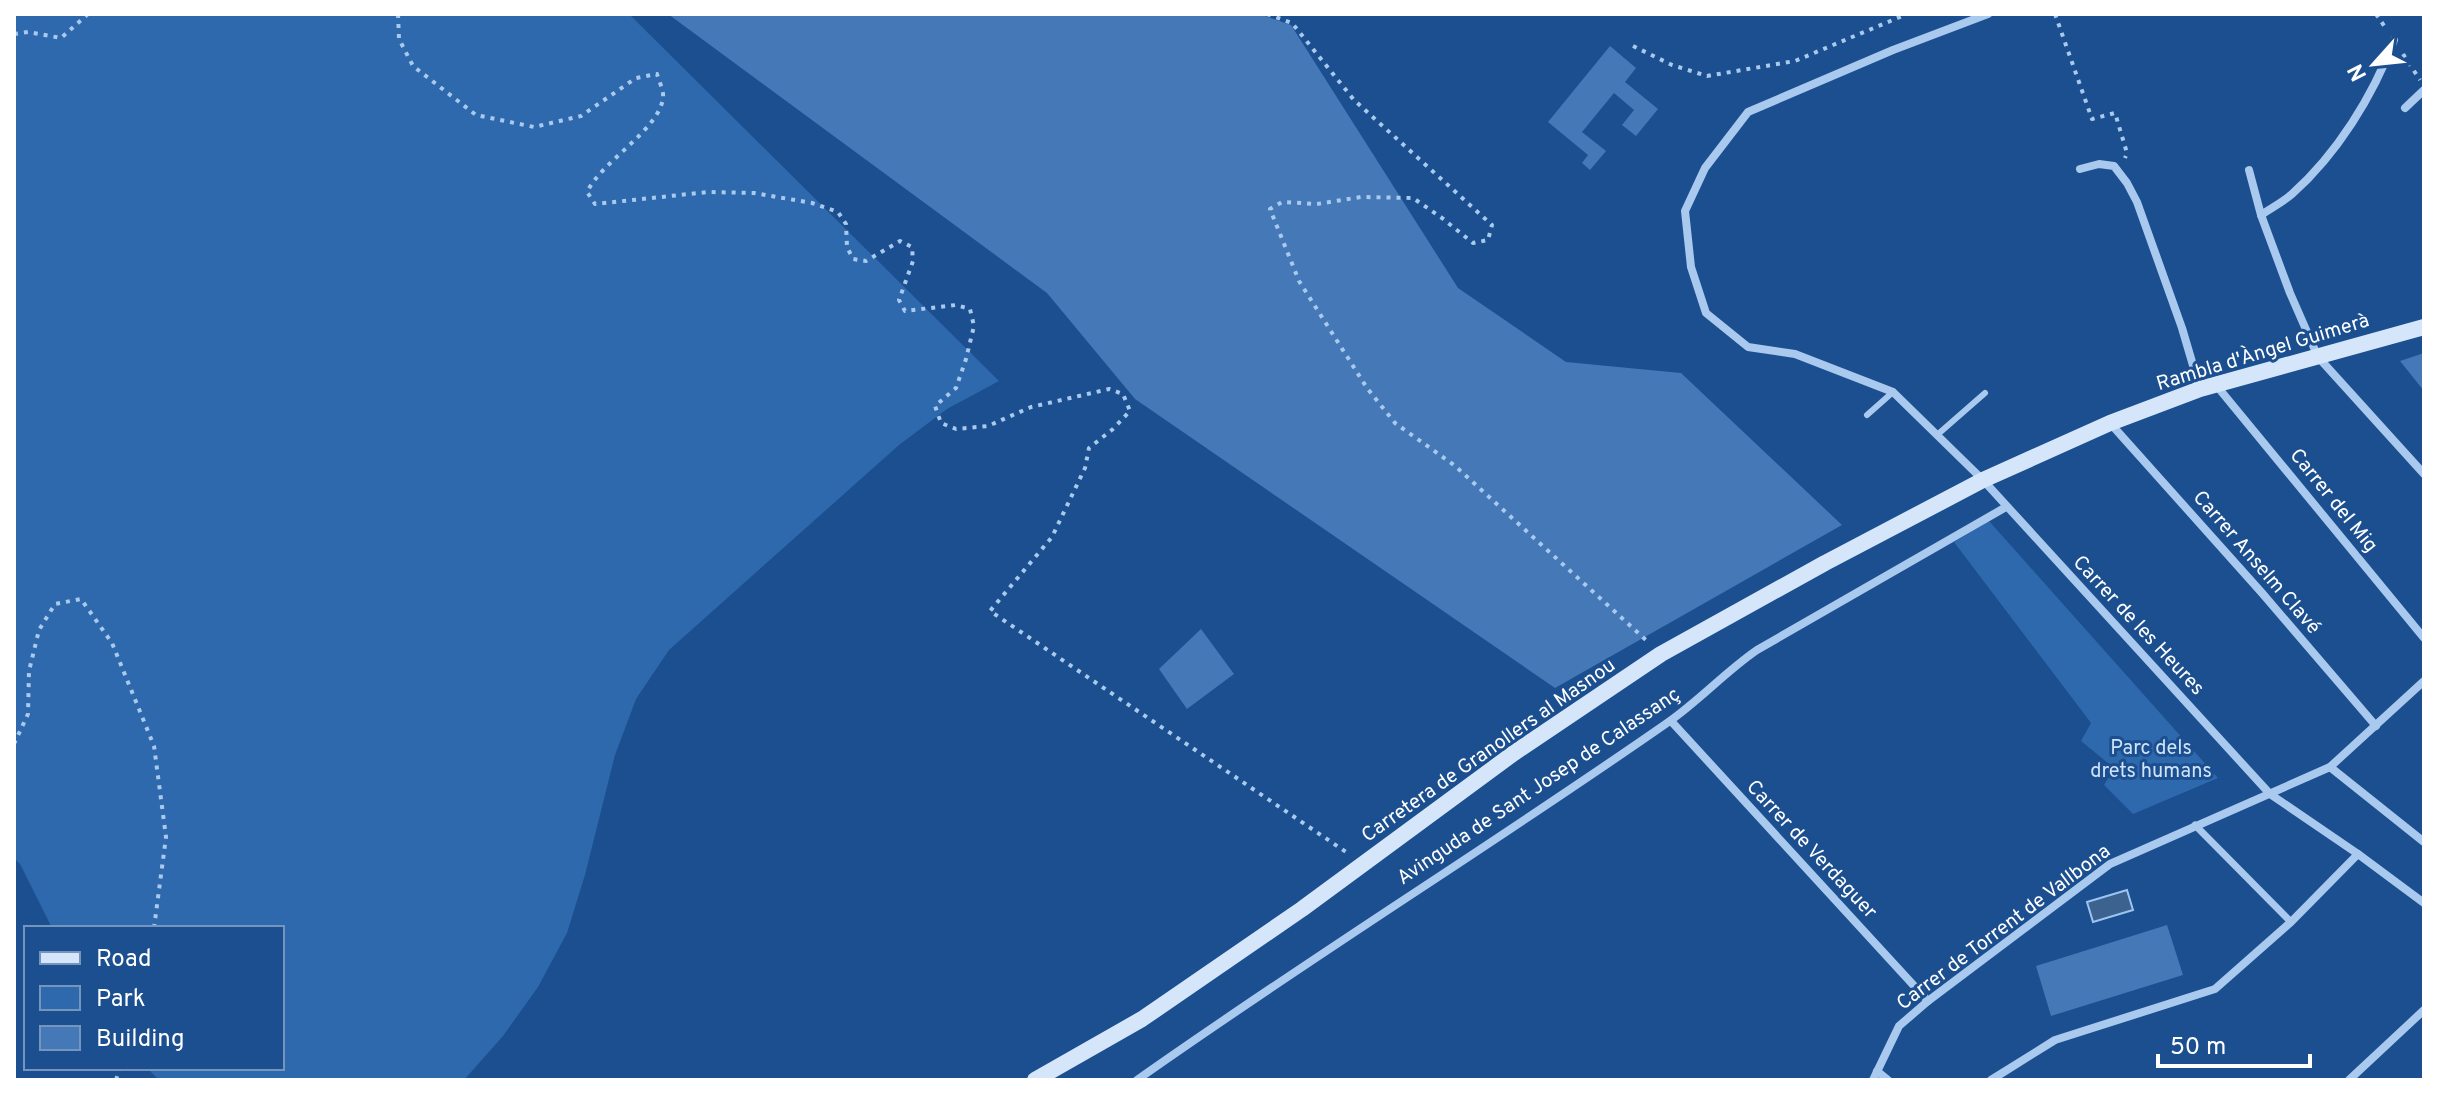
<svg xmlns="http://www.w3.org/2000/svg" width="2438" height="1094" viewBox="0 0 2438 1094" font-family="Overpass,sans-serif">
  <rect width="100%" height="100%" fill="#1b4f8f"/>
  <!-- green -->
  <g fill="#2e69ad">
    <path d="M 14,14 L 629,14 L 999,381 L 947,409 L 899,445 L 669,650 L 636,699 L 615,755 L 585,875 L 567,933 L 538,987 L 503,1036 L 464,1080 L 159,1080 L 147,1068 L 282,1068 L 282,928 L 52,928 L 20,864 L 14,858 Z"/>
    <path d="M 1989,521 L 2218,778 L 2133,814 L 2104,785 L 2114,768 L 2081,741 L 2091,723 L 1954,542 Z"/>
  </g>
  <!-- water -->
  <path fill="#3c6290" stroke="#9cc4f0" stroke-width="2" d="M 2127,890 L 2133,910 L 2093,922 L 2087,902 Z"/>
  <!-- building -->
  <g fill="#4478b7">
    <path d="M 668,14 L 1259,14 L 1291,25 L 1458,288 L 1566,362 L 1681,373 L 1842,525 L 1555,688 L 1135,399 L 1047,293 Z"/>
    <path d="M 1610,46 L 1636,68 L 1625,82 L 1658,109 L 1636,136 L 1622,125 L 1634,110 L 1614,93 L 1582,132 L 1606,151 L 1590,170 L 1582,163 L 1588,155 L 1548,122 Z"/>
    <path d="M 2424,353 L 2424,391 L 2400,361 Z"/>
    <path d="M 1201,629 L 1234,674 L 1187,709 L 1159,669 Z"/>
    <path d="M 2167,925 L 2183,975 L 2051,1016 L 2036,966 Z"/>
  </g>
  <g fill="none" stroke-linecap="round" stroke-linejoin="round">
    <!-- path -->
    <g stroke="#a9c9ee" stroke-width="4" stroke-dasharray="4 6" stroke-linecap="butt">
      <path d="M 398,14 L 399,39 L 413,66 L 476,115 L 534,127 L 581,116 L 636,78 L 657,74 C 659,81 664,91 663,98 C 659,130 602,161 587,192 L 595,204 L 708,192 L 754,193 L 812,203 L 838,212 L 846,224 L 847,247 L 853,259 L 866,261 L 900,241 L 912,247 L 913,261 L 899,300 L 905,311 L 956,305 L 970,309 L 974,326 L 966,359 L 956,388 L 935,406 L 941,423 L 956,429 L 988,426 L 1031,407 L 1109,389 L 1123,394 L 1130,411 L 1113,429 L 1089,448 L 1085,468 L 1052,537 L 990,611 L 1349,854"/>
      <path d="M 1267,14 L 1292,23 L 1354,100 L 1492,225 L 1488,240 L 1473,243 L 1442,218 L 1413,198 L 1361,197 L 1317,204 L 1282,202 L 1270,209 L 1299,281 L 1367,388 L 1395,423 L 1454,465 L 1647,641"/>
      <path d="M 2055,14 L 2092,119 L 2115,113 L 2127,153 L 2125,158"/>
      <path d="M 2376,14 L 2387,30"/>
      <path d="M 14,34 L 28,32 L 61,38 L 88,14"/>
      <path d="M 1633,46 L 1672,65 L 1707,76 L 1795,61 L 1907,14"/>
      <path d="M 2403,54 L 2420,80"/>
      <path d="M 14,744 L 28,714 L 29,671 L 39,630 L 55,604 L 81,599 L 112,643 L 154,746 L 166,837 L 154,928"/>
      <path d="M 116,1080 L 120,1068"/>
    </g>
    <!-- service -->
    <g stroke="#a9c9ee" stroke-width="6">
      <path d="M 1867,415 L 1893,392"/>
      <path d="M 1937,435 L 1985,393"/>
    </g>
    <!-- pedestrian -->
    <path stroke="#a9c9ee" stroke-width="7" d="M 2195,825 L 2291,922"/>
    <!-- minor -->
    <g stroke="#a9c9ee" stroke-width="8">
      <path d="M 1988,14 L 1893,50 L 1748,112 L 1705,168 L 1685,211 L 1691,267 L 1706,313 L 1748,347 L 1795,354 L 1893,392 L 1983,480 L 2270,794 L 2358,854 L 2424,903"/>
      <path d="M 2394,40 C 2373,96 2337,154 2292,194 C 2283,202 2271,208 2261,215 L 2290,293 L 2318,357 L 2424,474"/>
      <path d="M 2405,108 L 2424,90"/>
      <path d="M 2080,169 L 2099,164 L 2114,166 L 2127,183 L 2137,202 L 2182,328 L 2200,389"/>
      <path d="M 2249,170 L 2261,215"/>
      <path d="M 2216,385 L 2424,638"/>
      <path d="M 2110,423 L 2262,593 L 2376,726"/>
      <path d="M 1671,721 L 1928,1001"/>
      <path d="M 2330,767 L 2424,842"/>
      <path d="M 1877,1071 L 1888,1080"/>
      <path d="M 1137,1080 C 1311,957 1492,845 1667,723 C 1699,701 1725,672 1757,650 L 2006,507"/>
      <path d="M 1873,1080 L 1899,1026 L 1928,1001 L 2110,864 L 2330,767 L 2424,681"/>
      <path d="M 1991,1080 L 2055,1040 L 2215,989 L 2291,922 L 2358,854"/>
      <path d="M 2349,1080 L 2424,1010"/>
    </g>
    <!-- secondary -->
    <path stroke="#d6e6fa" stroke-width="16" d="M 1035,1080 L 1142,1019 L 1302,909 L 1514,753 L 1661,654 L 1825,563 L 1983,480 L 2110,423 L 2200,389 L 2424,327"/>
  </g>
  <g text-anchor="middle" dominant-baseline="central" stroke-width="6" stroke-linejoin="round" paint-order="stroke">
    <!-- street labels -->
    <g font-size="20" fill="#fff" stroke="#1b4f8f">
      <text transform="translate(2263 353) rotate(-17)">Rambla d'Àngel Guimerà</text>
      <text transform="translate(2333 501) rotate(51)">Carrer del Mig</text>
      <text transform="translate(2256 563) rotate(49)">Carrer Anselm Clavé</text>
      <text transform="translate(2138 626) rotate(47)">Carrer de les Heures</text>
      <text transform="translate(1489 751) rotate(-35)">Carretera de Granollers al Masnou</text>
      <text transform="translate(1539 787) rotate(-34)">Avinguda de Sant Josep de Calassanç</text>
      <text transform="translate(1811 850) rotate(47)">Carrer de Verdaguer</text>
      <text transform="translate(2004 928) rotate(-37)">Carrer de Torrent de Vallbona</text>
    </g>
    <!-- park labels -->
    <g font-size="20" fill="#cfe3fa" stroke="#1b4f8f">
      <text x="2151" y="749">Parc dels<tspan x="2151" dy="23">drets humans</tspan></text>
    </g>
  </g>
  <!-- border -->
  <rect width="2438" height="1094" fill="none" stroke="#ffffff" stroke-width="32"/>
  <!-- legend -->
  <rect x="24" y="926" width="260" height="144" fill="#1b4f8f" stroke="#7695bc" stroke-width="2"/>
  <rect x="40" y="952" width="40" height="12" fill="#d6e6fa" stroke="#7695bc" stroke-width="2"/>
  <text x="96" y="966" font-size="24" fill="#ffffff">Road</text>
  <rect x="40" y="986" width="40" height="24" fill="#2e69ad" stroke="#7695bc" stroke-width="2"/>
  <text x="96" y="1006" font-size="24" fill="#ffffff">Park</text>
  <rect x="40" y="1026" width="40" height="24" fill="#4478b7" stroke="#7695bc" stroke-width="2"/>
  <text x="96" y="1046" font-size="24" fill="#ffffff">Building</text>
  <!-- north arrow -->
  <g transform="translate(2374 64) rotate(243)" stroke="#1b4f8f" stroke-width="6" paint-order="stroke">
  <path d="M0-6L14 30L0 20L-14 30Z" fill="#ffffff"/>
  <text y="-12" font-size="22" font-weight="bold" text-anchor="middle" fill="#ffffff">N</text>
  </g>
  <!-- scale -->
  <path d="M2158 1054v12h152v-12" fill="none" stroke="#ffffff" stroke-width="4"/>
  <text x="2170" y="1054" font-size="24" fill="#ffffff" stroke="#1b4f8f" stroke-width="6" paint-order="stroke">50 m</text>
</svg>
